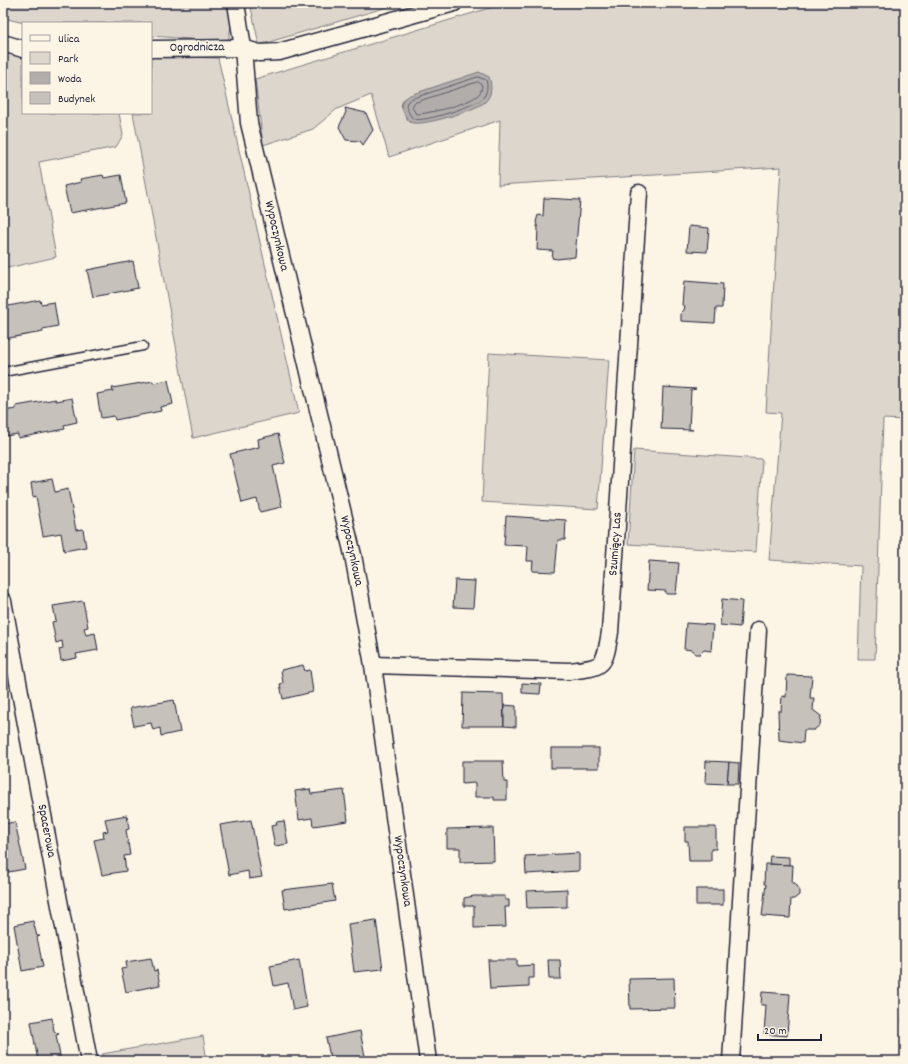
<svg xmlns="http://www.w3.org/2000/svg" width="908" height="1064" viewBox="0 0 908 1064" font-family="Dekko,sans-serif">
  <rect width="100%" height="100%" fill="#fcf5e5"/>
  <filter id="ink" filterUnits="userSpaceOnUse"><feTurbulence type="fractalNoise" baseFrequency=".025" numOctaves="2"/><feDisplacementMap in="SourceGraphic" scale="8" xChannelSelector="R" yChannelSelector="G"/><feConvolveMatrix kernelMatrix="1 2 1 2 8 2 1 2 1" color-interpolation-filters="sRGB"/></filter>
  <g filter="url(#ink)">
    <!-- green -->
    <g fill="#dcd6cc" stroke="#7f7c84">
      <path d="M 3,3 L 228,3 L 232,21 L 228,42 L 151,36 L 151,23 L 24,23 L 3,18 Z"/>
      <path d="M 250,3 L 401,3 L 259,45 Z"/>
      <path d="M 506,3 L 905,3 L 905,420 L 883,419 L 875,659 L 858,659 L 861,566 L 769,560 L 781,413 L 766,412 L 781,167 L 498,185 L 500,120 L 389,157 L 371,95 L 337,109 L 313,129 L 263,145 L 255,79 Z"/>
      <path d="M 3,49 L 23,51 L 23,113 L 119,113 L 123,135 L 116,147 L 39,162 L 56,257 L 3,269 Z"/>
      <path d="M 151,56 L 218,58 L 299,413 L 193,438 L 133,113 L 151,113 Z"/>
      <path d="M 489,353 L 609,360 L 598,509 L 482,502 Z"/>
      <path d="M 634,450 L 762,459 L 756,552 L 628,544 Z"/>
      <path d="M 203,1036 L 207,1061 L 104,1061 L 102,1054 Z"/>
    </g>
    <!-- water -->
    <path fill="#b2adab" stroke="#78757e" d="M 479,72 L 489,77 C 492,85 492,96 485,102 C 476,110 419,128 410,122 C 406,119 403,111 401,106 L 403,100 L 410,95 Z"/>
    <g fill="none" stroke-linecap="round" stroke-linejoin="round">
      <!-- shore -->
      <g stroke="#5c5a68" stroke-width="1">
        <path d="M 478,77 L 486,80 C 488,86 487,93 483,98 C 477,105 423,123 414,119 C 410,117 408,110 406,106 L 407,102 L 411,99 Z"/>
        <path d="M 478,82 L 482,85 C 482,88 481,92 479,94 C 472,103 428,114 416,114 L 412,107 L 414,103 Z"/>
      </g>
    </g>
    <!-- building -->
    <g fill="#c6c1bb" stroke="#22223b">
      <path d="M 345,108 L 366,113 L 373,130 L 363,145 L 360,141 L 346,140 L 339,127 L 346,112 Z"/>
      <path d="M 103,175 L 104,178 L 121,175 L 126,203 L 70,213 L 64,186 L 81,182 L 80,179 Z"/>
      <path d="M 544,198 L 580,200 L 575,257 L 557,259 L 552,258 L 553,251 L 537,250 L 538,229 L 536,222 L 538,215 L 543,216 Z"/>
      <path d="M 689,226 L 709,228 L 707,252 L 687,251 Z"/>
      <path d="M 133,261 L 138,288 L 93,297 L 87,270 Z"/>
      <path d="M 684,281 L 723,284 L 722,308 L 716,308 L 715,323 L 681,321 L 681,313 L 684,310 L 685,306 L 682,305 Z"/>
      <path d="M 40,300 L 41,304 L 54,302 L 58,326 L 43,329 L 43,332 L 3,339 L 3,307 Z"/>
      <path d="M 168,380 L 173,404 L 160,407 L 161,411 L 115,420 L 114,416 L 101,418 L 97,394 L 113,391 L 112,388 L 153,381 L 153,383 Z"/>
      <path d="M 663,387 L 696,389 L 691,390 L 689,429 L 693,430 L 661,429 Z"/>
      <path d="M 72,398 L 77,422 L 64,425 L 65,429 L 18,438 L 18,434 L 5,436 L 3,411 L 16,409 L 16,406 L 56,399 L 56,401 Z"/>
      <path d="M 278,434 L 285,463 L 273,466 L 282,507 L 260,512 L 257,499 L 242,503 L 230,454 L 259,447 L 258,439 Z"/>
      <path d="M 52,479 L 55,492 L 68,489 L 76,530 L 83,529 L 86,547 L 64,551 L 61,533 L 43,536 L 36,496 L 33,497 L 31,483 Z"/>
      <path d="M 506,516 L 566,520 L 565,540 L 558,540 L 555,572 L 532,571 L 533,561 L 527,561 L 528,546 L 504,545 Z"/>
      <path d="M 649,561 L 679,563 L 676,594 L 666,594 L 666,591 L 647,590 Z"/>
      <path d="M 455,580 L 475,581 L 473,608 L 453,607 Z"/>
      <path d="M 722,599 L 742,601 L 740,627 L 720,625 Z"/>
      <path d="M 83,601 L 88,627 L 84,628 L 86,635 L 95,633 L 98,650 L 76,654 L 77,658 L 61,661 L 59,649 L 63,648 L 62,641 L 56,643 L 52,622 L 56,621 L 53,606 Z"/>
      <path d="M 686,623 L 713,625 L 711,651 L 704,650 L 700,654 L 695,654 L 692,650 L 684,649 Z"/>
      <path d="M 303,665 L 305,671 L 310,670 L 313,692 L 283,699 L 280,684 L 283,683 L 281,670 Z"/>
      <path d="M 787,675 L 812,676 L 810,698 L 814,698 L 813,710 L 821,716 L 820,725 L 814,730 L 804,730 L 803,743 L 779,740 L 778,711 L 781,711 L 782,696 L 786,697 Z"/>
      <path d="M 522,683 L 541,684 L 540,694 L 522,693 Z"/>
      <path d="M 463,693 L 503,694 L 504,726 L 462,726 Z"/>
      <path d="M 174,700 L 180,732 L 161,736 L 160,728 L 153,730 L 151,723 L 134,726 L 130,708 Z"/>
      <path d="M 504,705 L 516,706 L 516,727 L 504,726 Z"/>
      <rect x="551" y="748" width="48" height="20"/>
      <path d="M 3,754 L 5,766 L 3,767 Z"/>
      <path d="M 462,761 L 503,761 L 504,782 L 507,782 L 507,800 L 494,800 L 494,797 L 475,797 L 475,783 L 462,784 Z"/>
      <path d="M 706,761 L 729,762 L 727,784 L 705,783 Z"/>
      <path d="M 729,762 L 739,763 L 738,784 L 727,784 Z"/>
      <path d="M 310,789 L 311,794 L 344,790 L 348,821 L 313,826 L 312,818 L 299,820 L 295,791 Z"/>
      <path d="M 127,815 L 129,829 L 126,830 L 130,855 L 124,856 L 126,871 L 102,875 L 94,840 L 104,838 L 103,832 L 108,831 L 105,819 Z"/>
      <path d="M 251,820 L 262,877 L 249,879 L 248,871 L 229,875 L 220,825 Z"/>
      <path d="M 284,821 L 288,844 L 275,846 L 271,826 L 277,825 L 276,822 Z"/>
      <path d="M 15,822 L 25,869 L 3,873 L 3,824 Z"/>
      <path d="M 685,827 L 716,827 L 716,849 L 711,849 L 711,861 L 689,861 L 688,841 L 685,841 Z"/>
      <path d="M 493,828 L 494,861 L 460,862 L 460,848 L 447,848 L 447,829 Z"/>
      <path d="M 579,853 L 579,871 L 526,874 L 525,856 Z"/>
      <path d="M 770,856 L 789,857 L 789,865 L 769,864 Z"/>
      <path d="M 765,864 L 793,865 L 792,883 L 795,883 L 799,889 L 799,895 L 794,899 L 791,899 L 790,918 L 762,916 L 766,884 L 764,884 Z"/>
      <path d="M 332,884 L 335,901 L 285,909 L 282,890 Z"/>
      <path d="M 567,889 L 567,907 L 527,908 L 526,891 Z"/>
      <rect x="696" y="889" width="27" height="16"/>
      <path d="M 474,896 L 505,896 L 505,900 L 509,900 L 509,907 L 505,907 L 506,927 L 474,928 L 474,906 L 464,906 L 464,898 Z"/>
      <path d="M 376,920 L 383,969 L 354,972 L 348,924 Z"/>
      <path d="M 33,921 L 37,936 L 40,936 L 37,937 L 43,967 L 22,971 L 14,925 Z"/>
      <path d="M 151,958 L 154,971 L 157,970 L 160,985 L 126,992 L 121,969 L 127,968 L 126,962 Z"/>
      <path d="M 299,960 L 307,1007 L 293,1010 L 288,983 L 274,986 L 270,966 Z"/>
      <path d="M 517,960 L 517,966 L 534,965 L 534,978 L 529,978 L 529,987 L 490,989 L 488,960 Z"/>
      <path d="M 548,960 L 560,960 L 561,979 L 549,979 Z"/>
      <path d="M 674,978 L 675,1008 L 630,1009 L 629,979 Z"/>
      <path d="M 762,992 L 790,994 L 787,1036 L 764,1034 L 766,1005 L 761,1005 Z"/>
      <path d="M 904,1003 L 905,1003 L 905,1023 L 903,1022 Z"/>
      <path d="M 52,1018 L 54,1031 L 59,1034 L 56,1035 L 61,1061 L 38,1061 L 31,1022 Z"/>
      <path d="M 360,1031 L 366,1061 L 331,1061 L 326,1038 Z"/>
      <path d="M 529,1058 L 529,1061 L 490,1061 Z"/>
    </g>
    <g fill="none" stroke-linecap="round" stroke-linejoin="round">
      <defs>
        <path id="lane" d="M 3,372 L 143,346"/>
        <g id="street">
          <path d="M 236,3 L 243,48 L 249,123 L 353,555 L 373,665 L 428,1061"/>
          <path d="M 3,43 L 23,49"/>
          <path d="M 151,49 L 243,48 L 259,53 L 279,52 L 454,3"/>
          <path d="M 3,601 L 89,1061"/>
          <path d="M 373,665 L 569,671 C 605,667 604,667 610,632 L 639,193"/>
          <path d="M 731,1061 L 758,630"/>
        </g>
      </defs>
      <!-- lane casing -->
      <use href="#lane" stroke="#22223b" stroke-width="11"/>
      <!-- street casing -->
      <use href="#street" stroke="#22223b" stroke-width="19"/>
      <!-- lane -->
      <use href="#lane" stroke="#fcf5e5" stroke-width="8"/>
      <!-- street -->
      <use href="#street" stroke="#fcf5e5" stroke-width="16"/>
    </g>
  </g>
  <g text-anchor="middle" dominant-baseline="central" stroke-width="3" stroke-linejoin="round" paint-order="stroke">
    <!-- street labels -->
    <g font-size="13" fill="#22223b" stroke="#fcf5e5">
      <text transform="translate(197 48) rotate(-1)">Ogrodnicza</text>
      <text transform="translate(276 236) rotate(77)">Wypoczynkowa</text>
      <text transform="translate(616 544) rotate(-86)">Szumiący Las</text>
      <text transform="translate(351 551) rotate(78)">Wypoczynkowa</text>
      <text transform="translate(46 831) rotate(79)">Spacerowa</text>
      <text transform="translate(402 871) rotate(82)">Wypoczynkowa</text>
    </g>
  </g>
  <!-- margin -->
  <rect width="908" height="1064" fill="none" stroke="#fcf5e5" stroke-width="16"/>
  <rect x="8" y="8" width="892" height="1048" fill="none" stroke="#22223b" stroke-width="1.5" filter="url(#ink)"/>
  <!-- legend -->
  <rect x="22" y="22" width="130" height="92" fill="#fcf5e5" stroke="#a5a1a1"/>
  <rect x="30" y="35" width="20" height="6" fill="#fcf5e5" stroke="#a5a1a1"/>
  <text x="58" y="42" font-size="12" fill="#22223b">Ulica</text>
  <rect x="30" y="52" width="20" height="12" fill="#dcd6cc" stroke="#a5a1a1"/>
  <text x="58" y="62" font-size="12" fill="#22223b">Park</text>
  <rect x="30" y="72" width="20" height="12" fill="#b2adab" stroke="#a5a1a1"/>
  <text x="58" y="82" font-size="12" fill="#22223b">Woda</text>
  <rect x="30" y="92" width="20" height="12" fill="#c6c1bb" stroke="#a5a1a1"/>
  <text x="58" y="102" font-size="12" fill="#22223b">Budynek</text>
  <!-- scale -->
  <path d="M758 1034v6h63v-6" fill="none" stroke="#22223b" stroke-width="2"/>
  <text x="764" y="1034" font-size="12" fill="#22223b" stroke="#fcf5e5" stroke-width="3" paint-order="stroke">20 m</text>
</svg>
